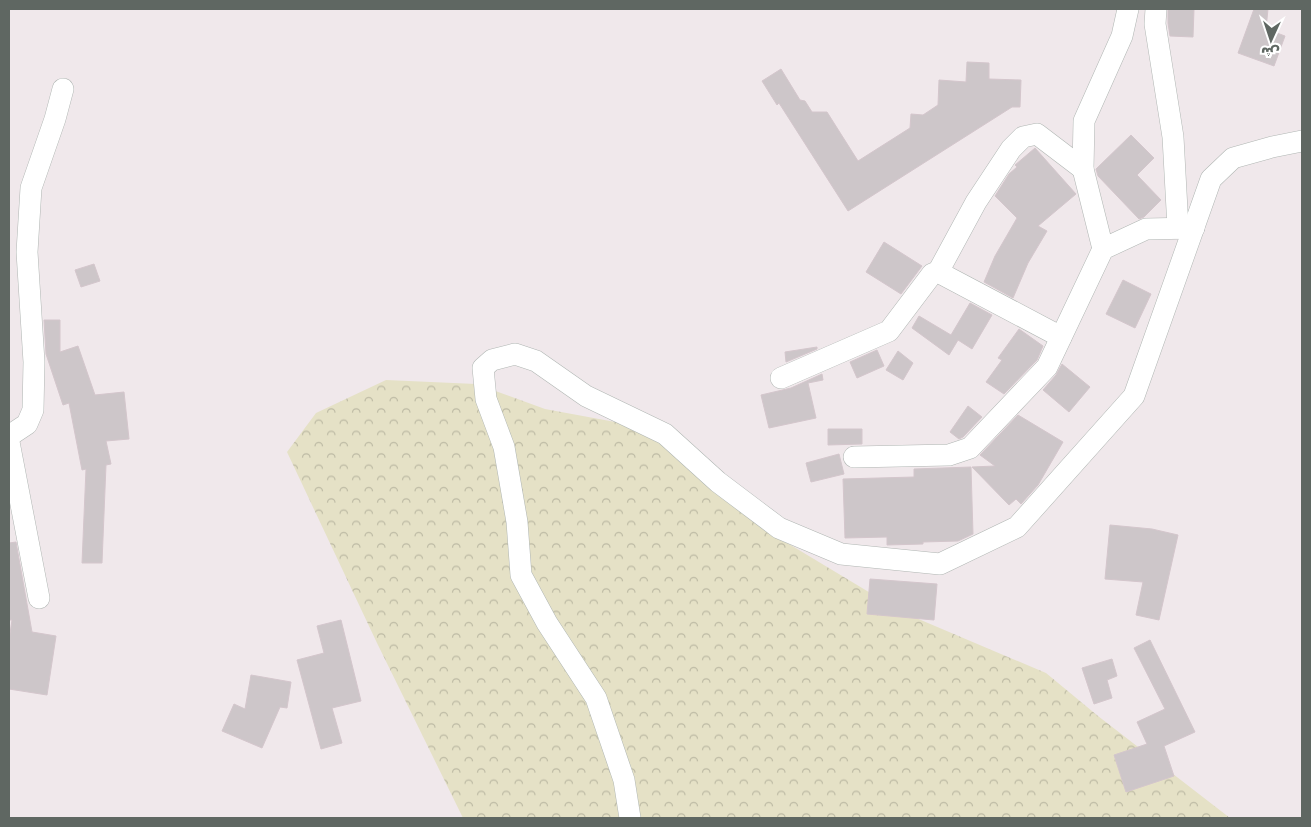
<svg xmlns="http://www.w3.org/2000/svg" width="1311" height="827" viewBox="0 0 1311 827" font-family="'DejaVu Sans',Vazirmatn,sans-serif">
  <defs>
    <pattern id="forest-crowns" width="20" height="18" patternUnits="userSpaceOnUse" patternTransform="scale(1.25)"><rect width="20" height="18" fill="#e5e1c6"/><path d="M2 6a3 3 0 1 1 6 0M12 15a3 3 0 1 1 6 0" fill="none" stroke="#bdbaa4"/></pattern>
  </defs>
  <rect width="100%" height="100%" fill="#f0e8eb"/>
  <!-- forest -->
  <path fill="url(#forest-crowns)" d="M 386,380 L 476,384 L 545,409 L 653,429 L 769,532 L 902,612 L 1046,673 L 1098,716 L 1230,818 L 463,818 L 377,643 L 287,452 L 316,413 Z"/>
  <!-- building -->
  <g fill="#cdc6c9" stroke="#d4c6cc">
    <path d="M 1168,9 L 1194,9 L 1193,37 L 1170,36 L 1168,23 Z"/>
    <path d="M 1254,9 L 1268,9 L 1266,29 L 1285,36 L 1274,66 L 1238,53 Z"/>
    <path d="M 967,62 L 989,63 L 989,79 L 1021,80 L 1020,107 L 1012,107 L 848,211 L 779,103 L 777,105 L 762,81 L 781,69 L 800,100 L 805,101 L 812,112 L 827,112 L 858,161 L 910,128 L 911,114 L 923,115 L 938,105 L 939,80 L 966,82 Z"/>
    <path d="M 1131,135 L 1154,158 L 1137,175 L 1161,200 L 1144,217 L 1139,219 L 1098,176 L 1096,169 Z"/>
    <path d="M 1035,148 L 1076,194 L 1038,226 L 1047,231 L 1028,263 L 1013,298 L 984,282 L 995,256 L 1017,218 L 995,196 L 1009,174 L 1017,167 L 1015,165 Z"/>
    <path d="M 884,242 L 922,266 L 901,294 L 866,272 Z"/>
    <path d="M 94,264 L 100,281 L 81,287 L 75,270 Z"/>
    <path d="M 1123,280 L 1151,294 L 1135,328 L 1106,314 Z"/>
    <path d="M 970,303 L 992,315 L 972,349 L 958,340 L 949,355 L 912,328 L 919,316 L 951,335 Z"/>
    <path d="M 44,320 L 60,320 L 60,352 L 78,346 L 95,395 L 124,392 L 129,439 L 106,441 L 111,464 L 106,465 L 102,563 L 82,563 L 86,469 L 82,470 L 69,403 L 63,405 L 46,354 Z"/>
    <path d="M 1019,329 L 1043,346 L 1037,360 L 1004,394 L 986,382 L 1002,360 L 998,358 Z"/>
    <path d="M 817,347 L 817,349 L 786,362 L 785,352 Z"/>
    <path d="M 877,350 L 884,366 L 857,378 L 850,362 Z"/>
    <path d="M 898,351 L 913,363 L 903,380 L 886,370 Z"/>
    <path d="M 1062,364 L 1090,387 L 1069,412 L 1043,390 L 1056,375 Z"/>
    <path d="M 822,374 L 823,380 L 808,383 L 816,418 L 769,428 L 761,395 L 791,388 Z"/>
    <path d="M 968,406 L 982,417 L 963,437 L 959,439 L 950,432 Z"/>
    <path d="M 1018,415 L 1063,442 L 1038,485 L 1021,504 L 1016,499 L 1009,505 L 972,467 L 995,466 L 980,455 Z"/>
    <path d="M 828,429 L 862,429 L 862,444 L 828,445 Z"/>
    <path d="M 839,454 L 844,474 L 811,482 L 806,463 Z"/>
    <path d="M 971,467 L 973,534 L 958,541 L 923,542 L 923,544 L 887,545 L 887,537 L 845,538 L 843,479 L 914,477 L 914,469 Z"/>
    <path d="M 1110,525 L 1152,529 L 1178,535 L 1159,620 L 1136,615 L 1143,582 L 1105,579 Z"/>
    <path d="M 16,542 L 32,632 L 56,636 L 47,695 L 9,689 L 9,640 L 12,620 L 9,620 L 9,543 Z"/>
    <path d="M 870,579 L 937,584 L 934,620 L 867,614 Z"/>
    <path d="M 341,620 L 361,701 L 332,708 L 342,743 L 321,749 L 297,660 L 324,653 L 317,626 Z"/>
    <path d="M 1150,640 L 1195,732 L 1164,746 L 1174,776 L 1126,792 L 1114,755 L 1147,744 L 1137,722 L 1165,709 L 1134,648 Z"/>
    <path d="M 1112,659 L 1117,676 L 1107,680 L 1112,698 L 1094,704 L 1082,668 Z"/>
    <path d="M 251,675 L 291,682 L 287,708 L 280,707 L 262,748 L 222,731 L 234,704 L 245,709 Z"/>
  </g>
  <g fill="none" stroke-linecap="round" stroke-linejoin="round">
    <defs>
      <g id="street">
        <path d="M 1156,9 L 1155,24 L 1173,137 L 1178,228"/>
        <path d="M 1103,249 L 1083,169 L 1084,121 L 1122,36 L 1128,9"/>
        <path d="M 938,272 L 976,202 L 1011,149 L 1023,137 L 1037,134 L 1083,169"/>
        <path d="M 781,378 L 889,331 L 932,274 L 938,272 L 1061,337"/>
        <path d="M 9,436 L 27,424 L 33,410 L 34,362 L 27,252 L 31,188 L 55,119 L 63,89"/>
        <path d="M 9,442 L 39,598"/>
        <path d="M 854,457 L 949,455 L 970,448 L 1047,367 L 1103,249 L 1146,229 L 1194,228"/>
        <path d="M 630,818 L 624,780 L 596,698 L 547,623 L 521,575 L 517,522 L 504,447 L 486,399 L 483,368 L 492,360 L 515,354 L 536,361 L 586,396 L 665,434 L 718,482 L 779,528 L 841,554 L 940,564 L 1017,527 L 1134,396 L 1211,179 L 1233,158 L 1272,147 L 1302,141"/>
      </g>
    </defs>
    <!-- street casing -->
    <use href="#street" stroke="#b0b6b3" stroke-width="22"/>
    <!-- street -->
    <use href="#street" stroke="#fff" stroke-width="21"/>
  </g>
  <!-- border -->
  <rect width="1311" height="827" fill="none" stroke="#5f6762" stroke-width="20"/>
  <!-- north arrow -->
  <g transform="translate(1271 40) rotate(183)" stroke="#ffffff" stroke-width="4" paint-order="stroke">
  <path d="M0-4L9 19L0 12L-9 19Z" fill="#5f6762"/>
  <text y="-8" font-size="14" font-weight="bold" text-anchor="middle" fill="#5f6762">ش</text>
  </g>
</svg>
